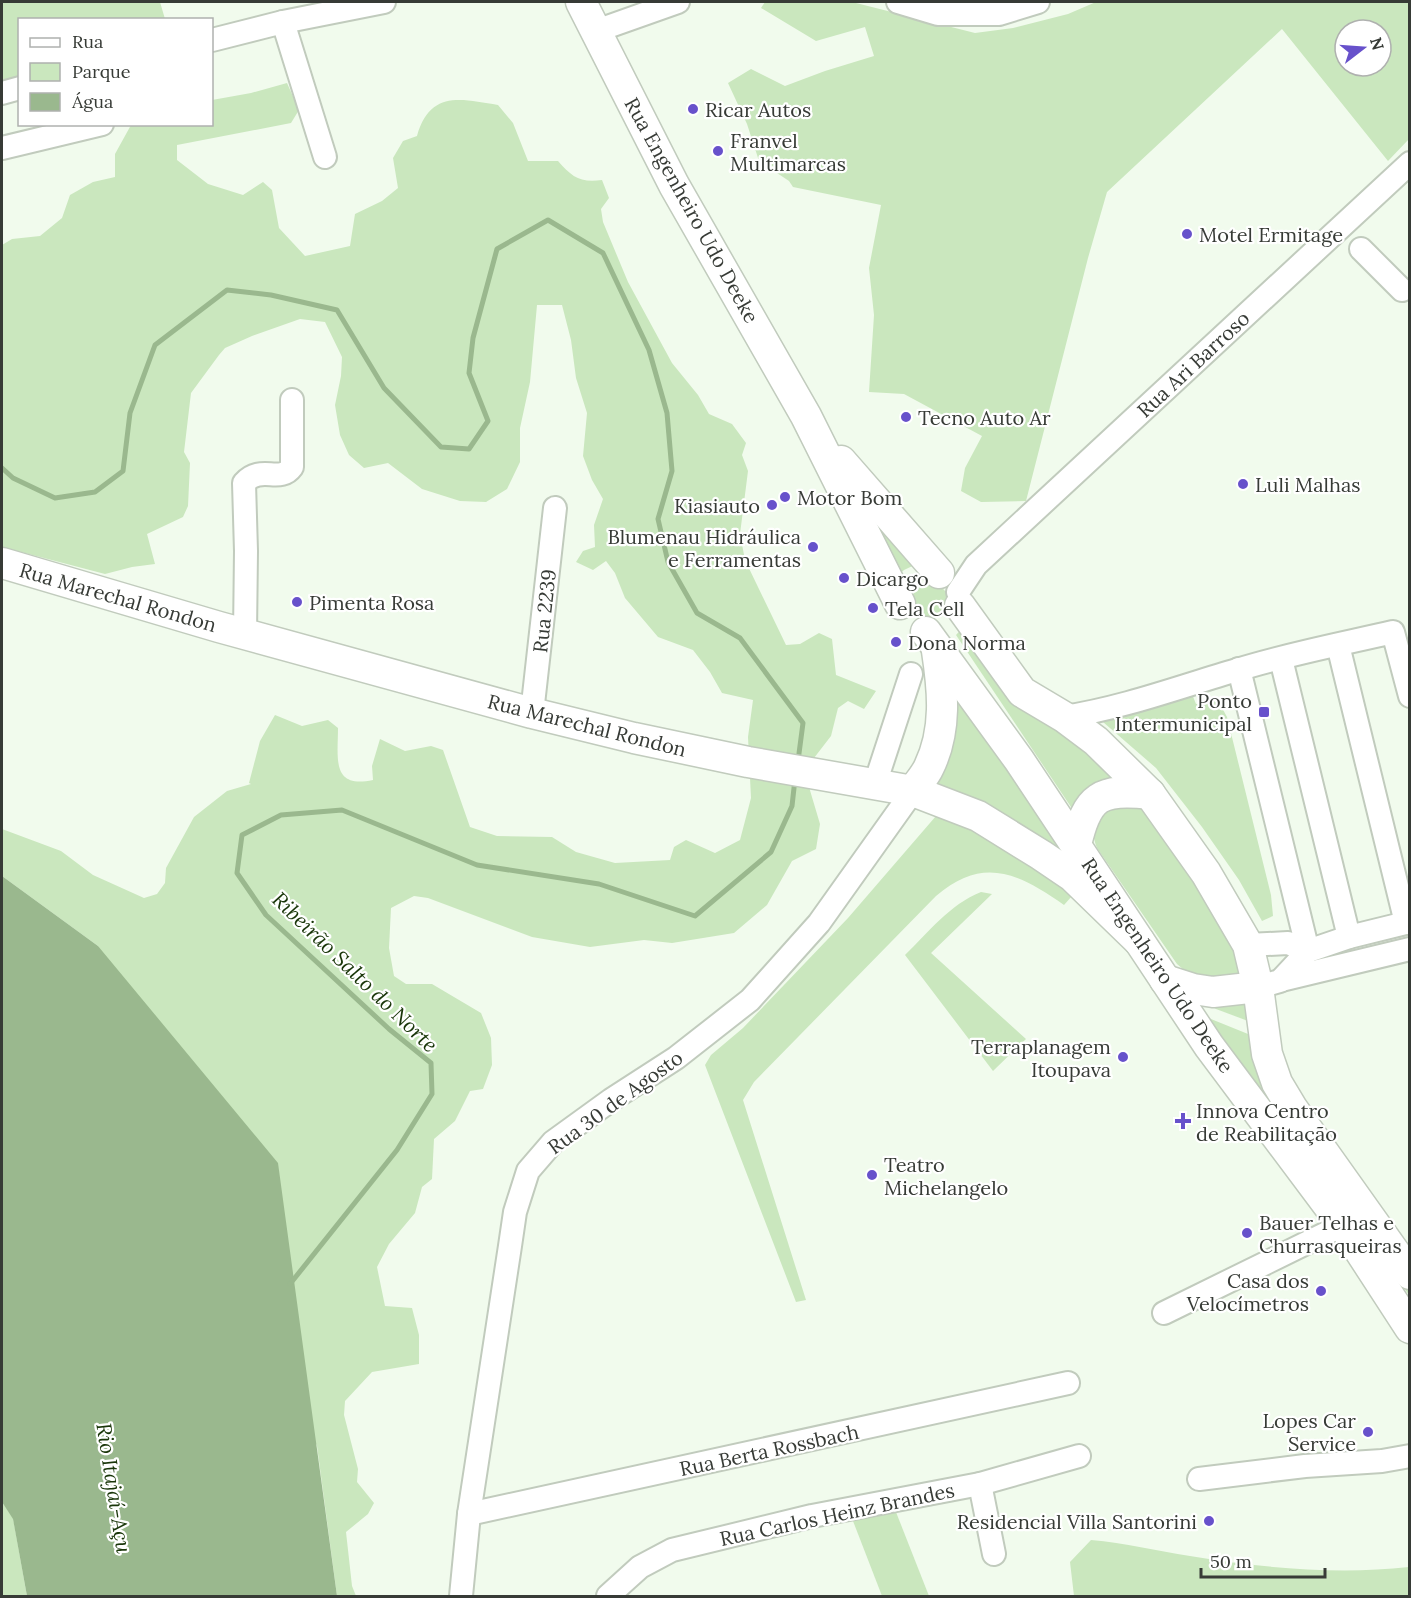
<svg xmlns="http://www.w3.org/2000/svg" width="1411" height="1598" viewBox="0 0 1411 1598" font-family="Lora,serif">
  <rect width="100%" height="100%" fill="#f1fbed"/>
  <!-- green -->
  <g fill="#cae7be" fill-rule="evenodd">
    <path d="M 2,2 L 160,2 L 165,19 L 20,20 L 19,76 L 2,80 Z"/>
    <path d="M 765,2 L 852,2 L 975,33 L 1013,28 L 1068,14 L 1096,2 L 1409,2 L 1409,139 L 1388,161 L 1282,29 L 1107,192 L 1088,258 L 1026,501 L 981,502 L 961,491 L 965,468 L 982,436 L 904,394 L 869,392 L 874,315 L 869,268 L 881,205 L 793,187 L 789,181 L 759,161 L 747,124 L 728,83 L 751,69 L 785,86 L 825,71 L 874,56 L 865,27 L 816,41 L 761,8 ZM 1345,30 L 1381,30 L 1381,66 L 1345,66 Z"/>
    <path d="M 287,83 L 299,110 L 291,123 L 177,145 L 177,160 L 208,184 L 243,195 L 263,182 L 272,190 L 279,228 L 305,256 L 350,246 L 355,214 L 382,201 L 398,188 L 393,158 L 403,141 L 417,136 C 430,90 461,99 498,105 L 513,123 L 528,161 L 558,161 C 572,177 580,183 602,180 L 609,198 L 601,209 L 603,222 L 628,282 L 672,363 L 698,395 L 709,414 L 732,424 L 746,443 L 742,455 L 748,471 L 740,534 L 745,560 L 786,645 L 800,644 L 819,633 L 832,639 L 836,675 L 876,691 L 864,709 L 848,701 L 838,708 L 831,736 L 814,758 L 809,787 L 820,824 L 816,849 L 792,861 L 767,905 L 734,933 L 672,943 L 644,940 L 590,947 L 532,937 L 428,898 L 414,896 L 391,908 L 389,948 L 394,976 L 406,984 L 432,984 L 481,1013 L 491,1038 L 492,1065 L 483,1089 L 470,1091 L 455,1121 L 434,1139 L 432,1179 L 422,1187 L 415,1213 L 389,1244 L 377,1267 L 385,1306 L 412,1308 L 419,1335 L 419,1364 L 372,1372 L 345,1401 L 344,1415 L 358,1469 L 357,1482 L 374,1503 L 368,1514 L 346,1532 L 352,1586 L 356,1596 L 337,1596 L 317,1446 L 98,946 L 2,876 L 2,829 L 61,851 L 93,875 L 144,898 L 157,894 L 165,883 L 166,868 L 194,817 L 227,791 L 251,784 L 249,783 L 260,741 L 275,715 L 302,726 L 328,720 L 338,728 C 338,758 331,789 373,780 L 372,766 L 380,739 L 405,751 L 431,746 L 443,750 L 470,827 L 497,836 L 552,837 L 576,852 L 615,863 L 670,860 L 674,847 L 686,840 L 715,853 L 740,840 L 751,798 L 748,737 L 753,700 L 722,693 L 710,672 L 693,650 L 658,637 L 625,598 L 615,573 L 606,561 L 593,570 L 576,562 L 583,551 L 595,547 L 594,525 L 603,499 L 592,480 L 583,456 L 587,413 L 576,378 L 571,340 L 562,305 L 537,305 L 530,382 L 520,428 L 520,462 L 507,489 L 486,502 L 460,501 L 422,489 L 388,463 L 364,468 L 349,455 L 340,435 L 335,405 L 341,376 L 342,357 L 325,322 L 300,319 L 252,336 L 225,348 L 219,355 L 191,393 L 184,452 L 190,463 L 188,506 L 183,517 L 147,534 L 155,564 L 132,567 L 105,574 L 2,547 L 2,245 L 12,239 L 40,236 L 62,218 L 70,195 L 93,182 L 115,177 L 115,154 L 131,125 L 212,124 L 212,100 L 251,93 Z"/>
    <path d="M 876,517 L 921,562 L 904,570 L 896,577 L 871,525 Z"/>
    <circle cx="930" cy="601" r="18"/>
    <path d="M 966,624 L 1126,782 L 1073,810 L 956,635 Z"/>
    <path d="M 1192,694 L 1196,704 L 1214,701 L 1221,706 L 1227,717 L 1271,895 L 1273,916 L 1262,921 L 1239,880 L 1202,827 L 1156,768 L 1103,722 Z"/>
    <path d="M 956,699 L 972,717 L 1081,876 L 933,790 L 948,762 L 952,742 Z"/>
    <path d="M 1108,806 L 1142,807 L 1221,919 L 1246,974 L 1233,979 L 1191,976 L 1177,964 L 1097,848 C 1089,827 1096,823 1108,806 Z"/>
    <path d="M 936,816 L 994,838 L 1036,864 L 1072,896 L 1064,905 C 1019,874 984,855 936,896 L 754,1082 L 743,1100 L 806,1300 L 796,1302 L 705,1065 L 711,1055 L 743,1028 L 848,918 Z"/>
    <path d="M 981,892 L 992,894 L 931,953 L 1026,1039 L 993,1071 L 905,955 C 928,933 950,904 981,892 Z"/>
    <path d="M 1253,998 L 1256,1024 L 1216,1009 L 1202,1000 Z"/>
    <path d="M 1206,1017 L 1253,1036 L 1409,1284 L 1409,1295 L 1291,1130 L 1246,1075 Z"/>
    <path d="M 2,1502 L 13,1518 L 27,1596 L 2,1596 Z"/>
    <path d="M 894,1507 L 929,1596 L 882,1596 L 853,1521 Z"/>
    <path d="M 1091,1540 C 1125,1543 1157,1551 1190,1556 C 1263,1568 1337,1575 1409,1567 L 1409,1596 L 1074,1596 L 1070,1562 Z"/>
  </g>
  <!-- water -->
  <path fill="#9ab88e" d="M 2,876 L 98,946 L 278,1163 L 337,1596 L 27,1596 L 13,1519 L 2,1502 Z"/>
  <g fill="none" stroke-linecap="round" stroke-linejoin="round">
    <!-- stream -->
    <g stroke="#9ab88e" stroke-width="5">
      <path d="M 2,468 L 13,478 L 55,498 L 95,492 L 123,471 L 130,413 L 155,345 L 227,290 L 271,295 L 337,310 L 384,388 L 441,447 L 469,449 L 488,421 L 469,373 L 473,338 L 497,249 L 548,220 L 603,253 L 649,350 L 667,413 L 672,471 L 658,519 L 668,562 L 697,613 L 740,638 L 803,723 L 798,761"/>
      <path d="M 290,1284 L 397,1150 L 432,1094 L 431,1063 L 389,1029 L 266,915 L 237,873 L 242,835 L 281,815 L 342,810 L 477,865 L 599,884 L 695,916 L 771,852 L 792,806 L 795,779"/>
    </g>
    <defs>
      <g id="minor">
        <path d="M 898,2 L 938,14 L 999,14 L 1038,2"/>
        <path d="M 283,22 L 325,157"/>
        <path d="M 596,31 L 678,2"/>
        <path d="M 212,40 L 283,22 L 384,2"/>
        <path d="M 2,93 L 20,88"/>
        <path d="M 2,148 L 102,124"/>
        <path d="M 1361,249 L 1402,290"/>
        <path d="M 958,592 L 976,565 L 1410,163"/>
        <path d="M 245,634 L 246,551 L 244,483 C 261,464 280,484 292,467 L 292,400"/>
        <path d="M 1338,645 L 1406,923"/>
        <path d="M 1281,659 L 1349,937"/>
        <path d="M 1239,669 L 1308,951"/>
        <path d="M 532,713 L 555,508"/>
        <path d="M 1064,717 C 1123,708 1179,687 1237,670 C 1288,654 1341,644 1393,632 L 1410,696"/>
        <path d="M 875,784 L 911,674"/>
        <path d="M 1248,945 L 1288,943 L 1308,951"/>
        <path d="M 1281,980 L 1410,949"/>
        <path d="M 1258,987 L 1280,981 L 1308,951 L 1349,937 L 1410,922"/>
        <path d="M 1164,1313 L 1343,1225"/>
        <path d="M 1199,1479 L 1305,1466 L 1382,1461 L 1410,1456"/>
        <path d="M 980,1484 L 994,1554"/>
        <path d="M 469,1514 L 1068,1383"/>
        <path d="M 461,1596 L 469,1514 L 510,1246 L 515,1212 L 528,1171 L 553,1142 L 611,1100 L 676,1058 L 750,1000 L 819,923 L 913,791"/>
        <path d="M 608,1596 L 640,1567 L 672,1550 L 812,1516 L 980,1484 L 1079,1456"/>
      </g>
      <g id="major">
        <path d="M 581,2 L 674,185 L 806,416 L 900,604"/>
        <path d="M 841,461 L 939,573"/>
        <path d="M 2,563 L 219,627 L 532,713 L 634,738 L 748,762 L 913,791 L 978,816 L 1041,855 L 1072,876 L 1139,941"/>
        <path d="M 960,606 L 1022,692 L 1064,717 L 1096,741 L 1150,794 L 1206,873 L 1248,945 L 1258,987 L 1267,1054 L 1277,1083 L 1292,1108 L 1410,1274"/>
        <path d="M 926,632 L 1019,760 L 1209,1046 L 1343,1225 L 1410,1328"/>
        <path d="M 913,791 C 918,783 925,776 929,767 C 947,730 943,690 937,651"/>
        <path d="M 1076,845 C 1087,796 1100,788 1150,794"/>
        <path d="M 1165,980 L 1193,989 L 1213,992 L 1258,987"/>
      </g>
    </defs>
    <!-- minor casing -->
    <use href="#minor" stroke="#c1cbbd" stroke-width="26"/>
    <!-- major casing -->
    <use href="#major" stroke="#c1cbbd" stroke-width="33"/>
    <!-- minor -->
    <use href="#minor" stroke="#fff" stroke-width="22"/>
    <!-- major -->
    <use href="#major" stroke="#fff" stroke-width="30"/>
  </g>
  <!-- markers -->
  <g fill="#6751cb" stroke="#fff" stroke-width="2">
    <circle cx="693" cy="109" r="6"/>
    <circle cx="718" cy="151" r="6"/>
    <circle cx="1187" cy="234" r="6"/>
    <circle cx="906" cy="417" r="6"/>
    <circle cx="1243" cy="484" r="6"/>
    <circle cx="785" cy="497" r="6"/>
    <circle cx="772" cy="505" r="6"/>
    <circle cx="813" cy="547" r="6"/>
    <circle cx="844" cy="578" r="6"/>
    <circle cx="297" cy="602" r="6"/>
    <circle cx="873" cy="608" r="6"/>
    <circle cx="896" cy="642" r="6"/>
    <rect x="1258" y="706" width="12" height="12" rx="3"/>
    <circle cx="1123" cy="1057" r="6"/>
    <path d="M1180 1112h6v6h6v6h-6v6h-6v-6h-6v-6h6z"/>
    <circle cx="872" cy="1175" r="6"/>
    <circle cx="1247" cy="1233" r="6"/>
    <circle cx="1321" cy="1291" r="6"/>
    <circle cx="1368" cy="1432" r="6"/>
    <circle cx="1209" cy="1521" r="6"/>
  </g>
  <g text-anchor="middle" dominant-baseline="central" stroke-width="4.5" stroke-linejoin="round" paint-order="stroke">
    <!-- poi labels -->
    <g font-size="20" fill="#373b36" stroke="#fff" text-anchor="start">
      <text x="705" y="109">Ricar Autos</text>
      <text x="730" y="140">Franvel<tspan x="730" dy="23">Multimarcas</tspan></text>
      <text x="1199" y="234">Motel Ermitage</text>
      <text x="918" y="417">Tecno Auto Ar</text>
      <text x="1255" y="484">Luli Malhas</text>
      <text x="797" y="497">Motor Bom</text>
      <text x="760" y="505" text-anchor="end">Kiasiauto</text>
      <text x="801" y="536" text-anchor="end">Blumenau Hidráulica<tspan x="801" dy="23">e Ferramentas</tspan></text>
      <text x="856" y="578">Dicargo</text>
      <text x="309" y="602">Pimenta Rosa</text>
      <text x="885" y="608">Tela Cell</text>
      <text x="908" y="642">Dona Norma</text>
      <text x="1252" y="700" text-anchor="end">Ponto<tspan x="1252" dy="23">Intermunicipal</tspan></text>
      <text x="1111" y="1046" text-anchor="end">Terraplanagem<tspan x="1111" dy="23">Itoupava</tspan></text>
      <text x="1196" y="1110">Innova Centro<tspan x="1196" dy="23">de Reabilitação</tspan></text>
      <text x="884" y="1164">Teatro<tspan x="884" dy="23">Michelangelo</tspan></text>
      <text x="1259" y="1222">Bauer Telhas e<tspan x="1259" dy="23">Churrasqueiras</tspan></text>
      <text x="1309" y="1280" text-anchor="end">Casa dos<tspan x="1309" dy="23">Velocímetros</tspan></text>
      <text x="1356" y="1420" text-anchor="end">Lopes Car<tspan x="1356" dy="23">Service</tspan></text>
      <text x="1197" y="1521" text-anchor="end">Residencial Villa Santorini</text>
    </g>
    <!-- street labels -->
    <g font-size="20" fill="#373b36" stroke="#fff">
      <text transform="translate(692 210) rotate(61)">Rua Engenheiro Udo Deeke</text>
      <text transform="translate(1193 364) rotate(-43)">Rua Ari Barroso</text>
      <text transform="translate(118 597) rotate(16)">Rua Marechal Rondon</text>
      <text transform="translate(544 611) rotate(-84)">Rua 2239</text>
      <text transform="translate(587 725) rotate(14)">Rua Marechal Rondon</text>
      <text transform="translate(1158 965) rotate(56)">Rua Engenheiro Udo Deeke</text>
      <text transform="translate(615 1102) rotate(-36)">Rua 30 de Agosto</text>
      <text transform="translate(769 1450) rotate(-12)">Rua Berta Rossbach</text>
      <text transform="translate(837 1514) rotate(-12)">Rua Carlos Heinz Brandes</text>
    </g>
    <!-- water labels -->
    <g font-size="21" font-style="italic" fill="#193609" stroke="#fff">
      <text transform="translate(355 972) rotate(44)">Ribeirão Salto do Norte</text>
      <text transform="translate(114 1488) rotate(81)">Rio Itajaí-Açu</text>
    </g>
  </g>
  <!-- border -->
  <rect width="1411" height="1598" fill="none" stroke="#373b36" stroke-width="6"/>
  <!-- legend -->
  <rect x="18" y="18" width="195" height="108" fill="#ffffff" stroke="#afb1af" stroke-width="1.5"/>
  <rect x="30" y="38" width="30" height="9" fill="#ffffff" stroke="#afb1af" stroke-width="1.5"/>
  <text x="72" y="48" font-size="18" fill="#373b36">Rua</text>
  <rect x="30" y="63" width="30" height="18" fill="#cae7be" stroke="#afb1af" stroke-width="1.5"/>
  <text x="72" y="78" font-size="18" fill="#373b36">Parque</text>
  <rect x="30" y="93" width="30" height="18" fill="#9ab88e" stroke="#afb1af" stroke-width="1.5"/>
  <text x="72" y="108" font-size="18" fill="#373b36">Água</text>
  <!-- north arrow -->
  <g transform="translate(1363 48) rotate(73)"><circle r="28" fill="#ffffff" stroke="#afb1af" stroke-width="1.5"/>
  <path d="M0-4.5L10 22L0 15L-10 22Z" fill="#6751cb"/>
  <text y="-9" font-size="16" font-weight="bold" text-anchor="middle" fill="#373b36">N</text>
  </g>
  <!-- scale -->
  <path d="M1201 1568v9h124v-9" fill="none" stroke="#373b36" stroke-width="3"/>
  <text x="1210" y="1568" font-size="18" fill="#373b36" stroke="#ffffff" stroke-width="4.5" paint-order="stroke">50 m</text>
</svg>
